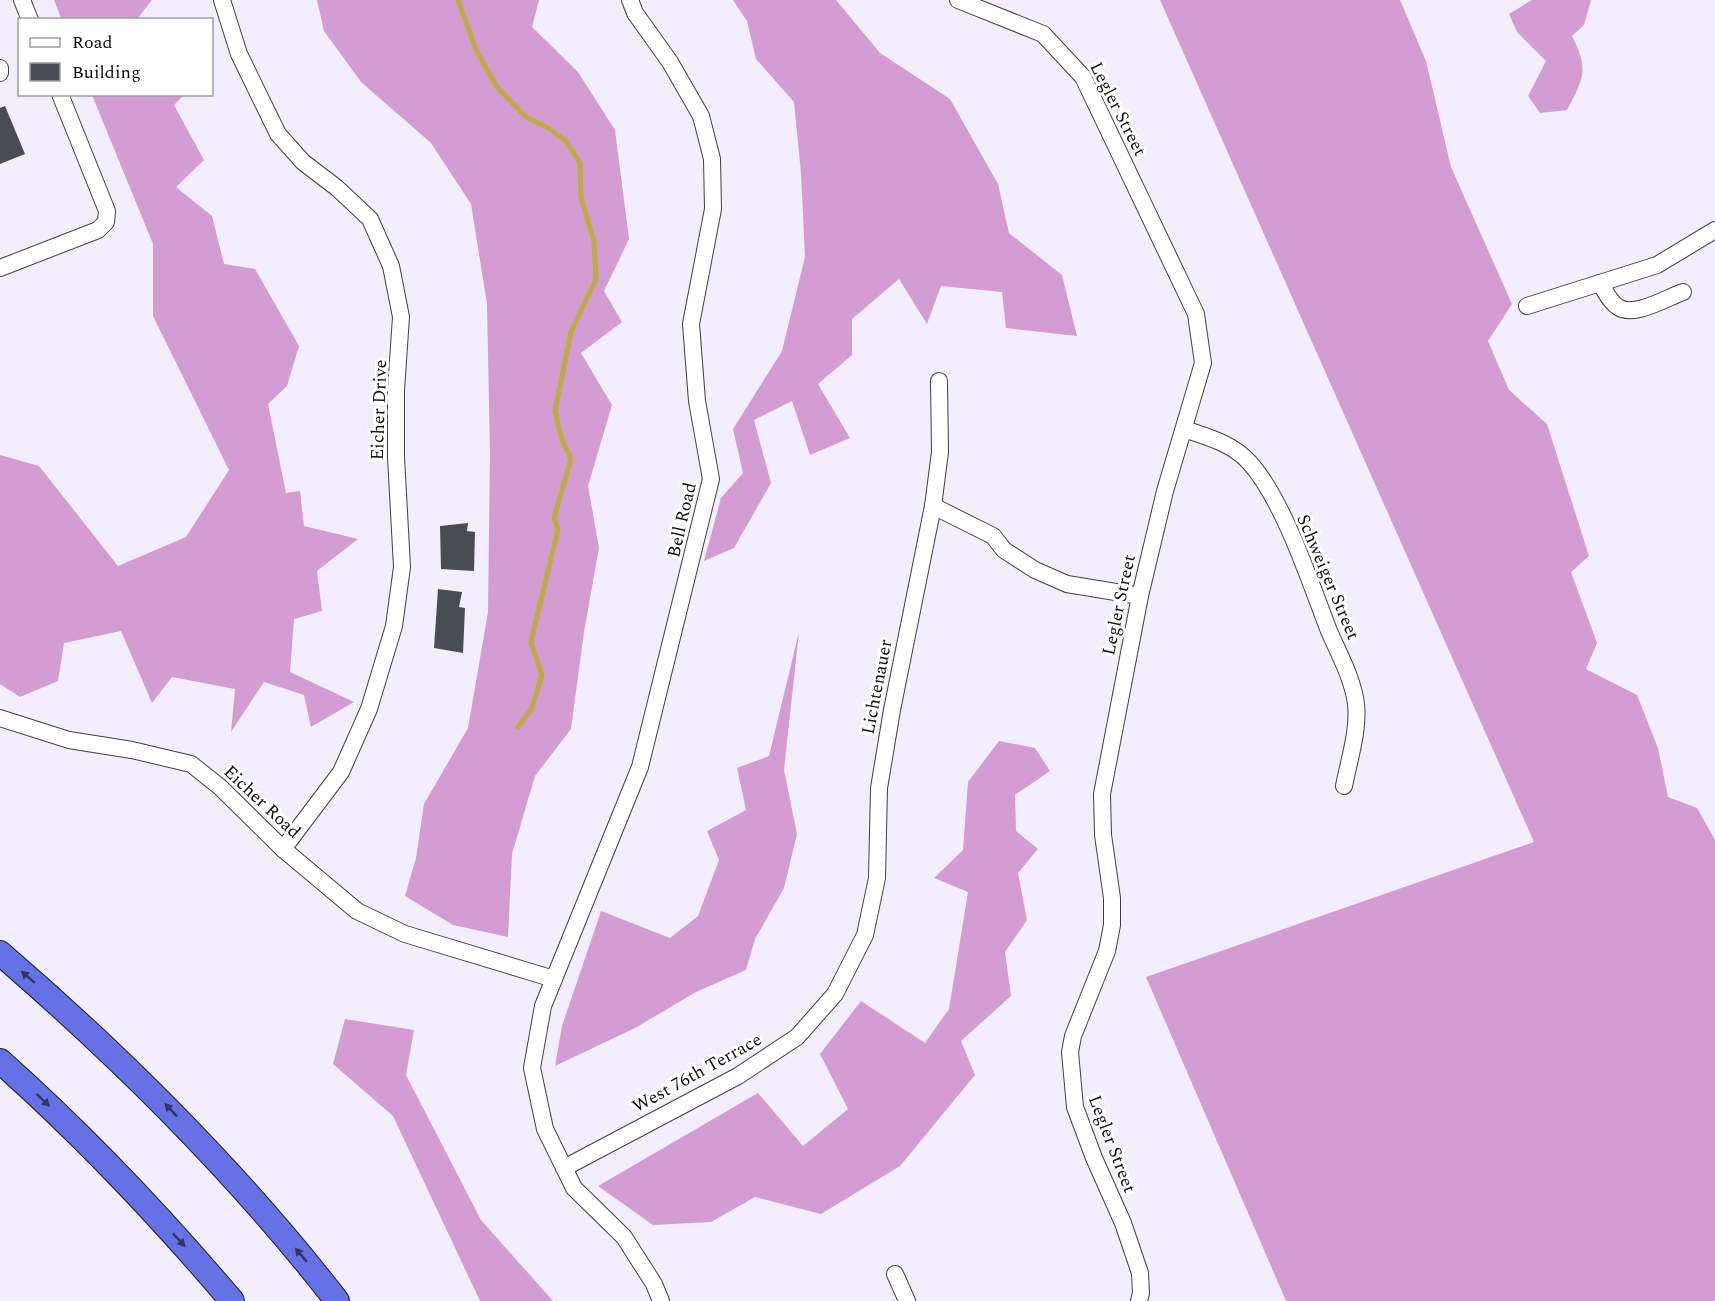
<svg xmlns="http://www.w3.org/2000/svg" width="1715" height="1301" viewBox="0 0 1715 1301" font-family="Spectral,serif">
  <rect width="100%" height="100%" fill="#f2eefd"/>
  <!-- forest -->
  <g fill="#d39dd3">
    <path d="M 54,0 L 152,0 L 137,19 L 62,20 Z"/>
    <path d="M 317,0 L 539,0 L 532,27 L 578,72 L 615,130 L 629,239 L 604,291 L 622,322 L 581,353 L 612,405 L 588,486 L 599,548 L 584,632 L 571,729 L 535,776 L 512,854 L 508,937 L 453,925 L 405,896 L 416,858 L 424,804 L 468,728 L 488,612 L 490,453 L 487,304 L 471,204 L 431,143 L 361,82 L 324,31 Z"/>
    <path d="M 733,0 L 836,0 L 880,53 L 950,99 L 998,184 L 1009,233 L 1062,275 L 1077,336 L 1006,328 L 1002,292 L 941,286 L 927,324 L 899,279 L 852,319 L 852,355 L 818,384 L 850,438 L 810,455 L 792,401 L 754,420 L 771,483 L 734,548 L 704,561 L 721,498 L 743,473 L 733,429 L 782,351 L 805,257 L 801,173 L 794,102 L 756,59 L 747,21 Z"/>
    <path d="M 1160,0 L 1400,0 L 1426,61 L 1451,167 L 1512,304 L 1488,341 L 1509,390 L 1547,424 L 1589,556 L 1571,572 L 1597,643 L 1586,669 L 1637,695 L 1658,748 L 1668,797 L 1697,808 L 1715,840 L 1715,1301 L 1286,1301 L 1146,977 L 1534,842 Z"/>
    <path d="M 1532,0 L 1591,0 L 1584,25 L 1572,36 C 1589,70 1584,78 1567,110 L 1540,113 L 1528,96 L 1546,61 L 1517,32 L 1509,14 Z"/>
    <path d="M 92,95 L 184,95 L 174,105 L 204,160 L 176,187 L 212,216 L 224,264 L 255,269 L 299,346 L 287,386 L 268,404 L 286,493 L 300,491 L 304,526 L 358,539 L 317,571 L 322,611 L 294,619 L 290,672 L 354,702 L 311,727 L 304,695 L 264,682 L 231,732 L 235,689 L 172,677 L 152,703 L 121,631 L 64,643 L 58,681 L 20,697 L 0,684 L 0,455 L 39,466 L 118,566 L 186,537 L 229,470 L 153,316 L 153,244 Z"/>
    <path d="M 799,632 L 784,770 L 797,834 L 784,888 L 755,939 L 746,970 L 696,992 L 635,1028 L 555,1066 L 562,1026 L 601,911 L 670,938 L 698,916 L 719,860 L 707,831 L 746,810 L 737,768 L 769,756 Z"/>
    <path d="M 999,741 L 1035,748 L 1050,771 L 1015,795 L 1016,831 L 1038,849 L 1018,873 L 1027,920 L 1005,952 L 1011,996 L 961,1041 L 975,1075 L 900,1166 L 821,1214 L 755,1197 L 711,1222 L 653,1225 L 598,1186 L 758,1093 L 803,1146 L 848,1109 L 820,1054 L 861,1001 L 925,1043 L 949,1009 L 968,892 L 934,878 L 963,850 L 968,782 Z"/>
    <path d="M 345,1019 L 414,1030 L 406,1075 L 481,1220 L 553,1301 L 480,1301 L 393,1116 L 333,1064 Z"/>
  </g>
  <g fill="none" stroke-linecap="round" stroke-linejoin="round">
    <!-- stream -->
    <path stroke="#beac47" stroke-width="5" d="M 458,0 L 477,52 L 497,87 L 526,117 L 548,128 L 566,141 L 580,163 L 581,198 L 594,241 L 596,279 L 571,332 L 555,411 L 562,440 L 571,459 L 554,518 L 558,529 L 531,642 L 542,675 L 532,708 L 518,727"/>
  </g>
  <!-- building -->
  <g fill="#4a4c54">
    <path d="M 5,106 L 25,154 L 0,164 L 0,108 Z"/>
    <path d="M 468,523 L 467,531 L 475,532 L 474,571 L 441,569 L 440,526 Z"/>
    <path d="M 438,589 L 462,592 L 459,607 L 465,608 L 463,653 L 434,648 Z"/>
  </g>
  <g fill="none" stroke-linecap="round" stroke-linejoin="round">
    <defs>
      <g id="minor">
        <path d="M 22,0 L 30,20"/>
        <path d="M 222,0 L 239,54 L 278,134 L 303,162 L 337,188 L 370,219 L 391,266 L 401,317 L 396,390 L 396,457 L 402,567 L 394,626 L 369,709 L 341,772 L 283,849"/>
        <path d="M 630,0 L 635,13 L 670,62 L 701,116 L 712,159 L 713,209 L 691,324 L 697,401 L 711,479 L 640,767 L 543,1006 L 532,1068 L 545,1129 L 574,1188 L 624,1237 L 654,1284 L 661,1301"/>
        <path d="M 958,0 L 1043,34 L 1083,77 L 1196,314 L 1203,363 L 1165,491 L 1140,596 L 1102,794 L 1103,835 L 1112,898 L 1112,925 L 1107,951 L 1073,1036 L 1070,1052 L 1075,1107 L 1094,1158 L 1123,1223 L 1140,1273 L 1141,1293 L 1139,1301"/>
        <path d="M 0,68 L 0,73"/>
        <path d="M 0,268 L 98,230 L 106,222 L 107,211 L 60,94"/>
        <path d="M 1600,283 C 1605,291 1610,302 1618,307 C 1634,318 1666,298 1683,292"/>
        <path d="M 1527,306 L 1657,265 L 1715,230"/>
        <path d="M 1184,429 C 1207,437 1232,443 1249,462 C 1283,499 1310,582 1329,631 C 1339,654 1353,679 1356,704 C 1359,730 1349,760 1344,786"/>
        <path d="M 933,506 L 993,536 L 1004,550 L 1035,570 L 1067,584 L 1140,596"/>
        <path d="M 0,718 L 69,740 L 132,750 L 191,764 L 220,787 L 283,849 L 357,911 L 405,934 L 554,979"/>
        <path d="M 564,1168 L 738,1076 L 797,1037 L 835,994 L 865,935 L 877,878 L 879,788 L 892,710 L 933,506 L 940,452 L 939,381"/>
        <path d="M 895,1274 L 907,1301"/>
      </g>
      <g id="highway">
        <path d="M 0,953 C 123,1059 237,1172 337,1301"/>
        <path d="M 0,1061 C 83,1135 160,1216 232,1301"/>
      </g>
    </defs>
    <!-- minor casing -->
    <use href="#minor" stroke="#404040" stroke-width="18"/>
    <!-- highway casing -->
    <use href="#highway" stroke="#1e1e1e" stroke-width="26"/>
    <!-- minor -->
    <use href="#minor" stroke="#fff" stroke-width="16"/>
    <!-- highway -->
    <use href="#highway" stroke="#6571e4" stroke-width="24"/>
  </g>
  <!-- one-way arrows -->
  <defs><path id="oneway-solid" d="M-6-.8H1V-3.2L6.5 0L1 3.2V.8H-6Z" transform="scale(1.5)"/></defs>
  <g fill="#303563">
    <use href="#oneway-solid" transform="translate(28 977) rotate(-139)"/>
    <use href="#oneway-solid" transform="translate(43 1100) rotate(43)"/>
    <use href="#oneway-solid" transform="translate(171 1110) rotate(-133)"/>
    <use href="#oneway-solid" transform="translate(179 1240) rotate(47)"/>
    <use href="#oneway-solid" transform="translate(301 1255) rotate(-130)"/>
  </g>
  <g text-anchor="middle" dominant-baseline="central" stroke-width="6" stroke-linejoin="round" paint-order="stroke">
    <!-- street labels -->
    <g font-size="18" fill="#0d0d0d" stroke="#fff">
      <text transform="translate(1118 109) rotate(63)">Legler Street</text>
      <text transform="translate(379 410) rotate(-88)">Eicher Drive</text>
      <text transform="translate(682 520) rotate(-77)">Bell Road</text>
      <text transform="translate(1328 577) rotate(67)">Schweiger Street</text>
      <text transform="translate(1119 605) rotate(-78)">Legler Street</text>
      <text transform="translate(877 687) rotate(-79)">Lichtenauer</text>
      <text transform="translate(262 802) rotate(43)">Eicher Road</text>
      <text transform="translate(697 1073) rotate(-29)">West 76th Terrace</text>
      <text transform="translate(1112 1144) rotate(69)">Legler Street</text>
    </g>
  </g>
  <!-- legend -->
  <rect x="18" y="18" width="195" height="78" fill="#ffffff" stroke="#9e9e9e" stroke-width="1.5"/>
  <rect x="30" y="38" width="30" height="9" fill="#ffffff" stroke="#9e9e9e" stroke-width="1.5"/>
  <text x="72" y="48" font-size="18" fill="#0d0d0d">Road</text>
  <rect x="30" y="63" width="30" height="18" fill="#4a4c54" stroke="#9e9e9e" stroke-width="1.5"/>
  <text x="72" y="78" font-size="18" fill="#0d0d0d">Building</text>
</svg>
